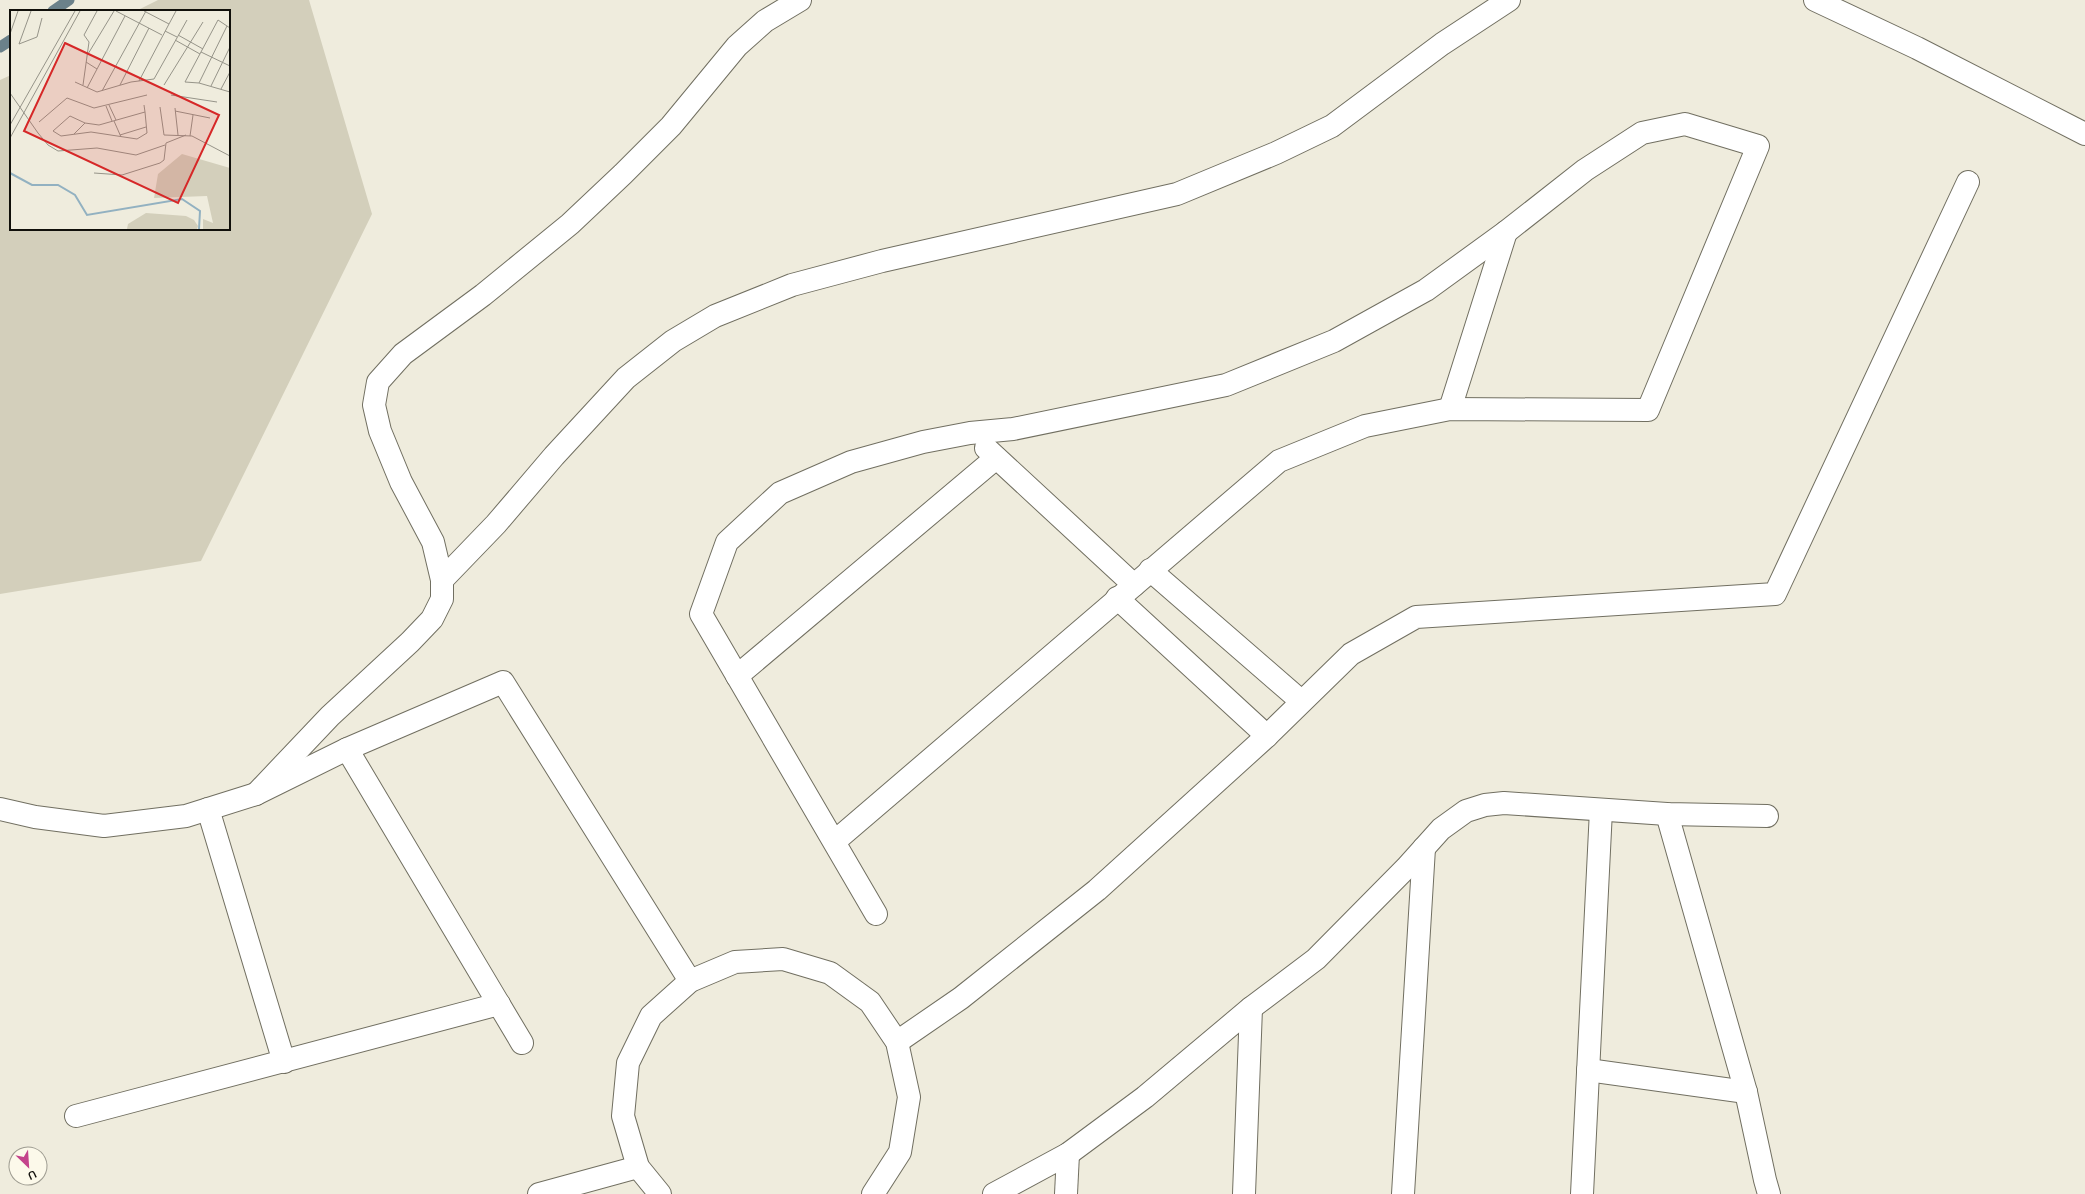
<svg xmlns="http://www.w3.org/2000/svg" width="2085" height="1194" viewBox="0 0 2085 1194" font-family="Mulish,sans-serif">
  <rect width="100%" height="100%" fill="#efecdd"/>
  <!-- green -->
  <path fill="#d3cfbb" d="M 158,0 L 309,0 L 372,214 L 201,561 L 0,594 L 0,80 L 11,75 L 11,229 L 229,229 L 229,11 L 136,11 Z"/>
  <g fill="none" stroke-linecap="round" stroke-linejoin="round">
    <!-- stream -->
    <g stroke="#6b818a" stroke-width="11">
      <path d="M 53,11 L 69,0"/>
      <path d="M 0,47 L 11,40"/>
    </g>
    <defs>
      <g id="minor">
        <path d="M 1815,0 L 1917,48 L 2085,134"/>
        <path d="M 1450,409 L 1506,232"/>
        <path d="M 986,448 L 1134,585"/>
        <path d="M 1150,570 L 1301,701"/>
        <path d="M 442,580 L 496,524 L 554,456 L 626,378 L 673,341 L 715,316 L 792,285 L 882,261 L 1177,194 L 1276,153 L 1332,126 L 1442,44 L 1509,0"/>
        <path d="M 1117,598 L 1267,736"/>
        <path d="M 737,676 L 996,458"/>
        <path d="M 347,749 L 522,1043"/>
        <path d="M 256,794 L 330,716 L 410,642 L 432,619 L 442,599 L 442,580 L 433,542 L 401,482 L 380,431 L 374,405 L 378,382 L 403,354 L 483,295 L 570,224 L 623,174 L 671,126 L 737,46 L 765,21 L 800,0"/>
        <path d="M 0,809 L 35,817 L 104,826 L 186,816 L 256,794 L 347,749 L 503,682 L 690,981"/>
        <path d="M 208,809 L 284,1062"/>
        <path d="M 1667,814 L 1746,1092 L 1765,1180 L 1769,1194"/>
        <path d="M 834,842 L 1279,461 L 1365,426 L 1450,409 L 1648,410 L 1758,146 L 1685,124 L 1642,133 L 1585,170 L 1506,232 L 1426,290 L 1334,341 L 1226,385 L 1013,429 L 970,433 L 923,442 L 851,462 L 780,493 L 727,542 L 701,614 L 876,914"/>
        <path d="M 897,1042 L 961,998 L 1097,890 L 1267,736 L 1351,654 L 1416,617 L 1775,594 L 1968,182"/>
        <path d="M 1588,1070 L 1746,1092"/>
        <path d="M 76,1116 L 499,1004"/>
        <path d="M 539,1194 L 638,1167"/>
        <path d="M 660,1194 L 638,1167 L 623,1116 L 628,1063 L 651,1016 L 690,981 L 735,962 L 783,959 L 830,973 L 870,1002 L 897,1042 L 909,1097 L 900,1152 L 873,1194"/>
        <path d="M 994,1194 L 1068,1154 L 1145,1097 L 1251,1008 L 1316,959 L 1406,868 L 1441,829 L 1466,811 L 1485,805 L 1504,803 L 1667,814 L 1767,816"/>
        <path d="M 1066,1194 L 1068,1154"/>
        <path d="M 1244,1194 L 1251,1008"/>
        <path d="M 1403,1194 L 1424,848"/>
        <path d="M 1582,1194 L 1601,810"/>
      </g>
    </defs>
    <!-- minor casing -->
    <use href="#minor" stroke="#716f61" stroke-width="24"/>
    <!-- minor -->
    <use href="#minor" stroke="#fff" stroke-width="22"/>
  </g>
  <!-- overview -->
  <g transform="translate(10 10)">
    <rect width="220" height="220" fill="#efecdd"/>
    <path d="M 172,144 L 220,158 L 220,219 L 193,219 L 193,209 L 203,213 L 197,186 L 144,188 L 148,164 ZM 136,203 L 176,206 L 184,210 L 188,216 L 187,219 L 117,219 L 118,214 Z" fill="#d3cfbb"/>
    <path fill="none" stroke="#92b1c1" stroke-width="2" d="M 0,163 L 22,175 L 48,175 L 65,185 L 77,205 L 172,189 L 190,201 L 189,219"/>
    <path fill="none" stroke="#969489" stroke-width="1" d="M 106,1 L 152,25M 159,14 L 166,1M 155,21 L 167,27M 0,24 L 8,1M 168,25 L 193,39M 165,30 L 190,44M 9,34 L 27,27 L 32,8M 9,34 L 21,1M 191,42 L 220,56M 78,44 L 104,1M 76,52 L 87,59M 129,71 L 159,14 L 134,1M 65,72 L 87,82 L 121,72 L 144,69 L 177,10M 175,72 L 208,10 L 220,18M 175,72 L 189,73 L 220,82M 189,73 L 217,16M 73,75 L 79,32 L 74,25 L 87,1M 110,75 L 139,18M 154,75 L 193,12M 201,76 L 220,37M 77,78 L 115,6M 211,79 L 220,62M 92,81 L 136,1M 0,83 L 28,123 L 38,135 L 48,141 L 87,138 L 126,145 L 155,135M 161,85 L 207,92M 99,95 L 106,110M 134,95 L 135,102 L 137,123 L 127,129 L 81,122 L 51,126 L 43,121 L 60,106 L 75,113 L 89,115 L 135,102M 96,96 L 102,111M 150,97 L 154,125 L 182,126 L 220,146M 165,98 L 168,125M 165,101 L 200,108M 104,111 L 111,127M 29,112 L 57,88 L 84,98 L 137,85M 0,115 L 65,1M 64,124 L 75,113M 110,125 L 136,117M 180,126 L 183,105M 0,128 L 70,1M 84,163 L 112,165 L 150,153 L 154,150 L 156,133 L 176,125"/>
    <path fill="#d62828" fill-opacity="0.15" stroke="#d62828" stroke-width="2" d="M 55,33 L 209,105 L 168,193 L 14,121 Z"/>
    <rect width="220" height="220" fill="none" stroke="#11100b" stroke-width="2"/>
  </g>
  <!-- north arrow -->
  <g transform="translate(28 1166) rotate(155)"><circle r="19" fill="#fcf9ea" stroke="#9e9c91"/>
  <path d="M0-3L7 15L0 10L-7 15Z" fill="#c4438b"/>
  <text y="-6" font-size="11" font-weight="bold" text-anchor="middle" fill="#11100b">U</text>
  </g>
</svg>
